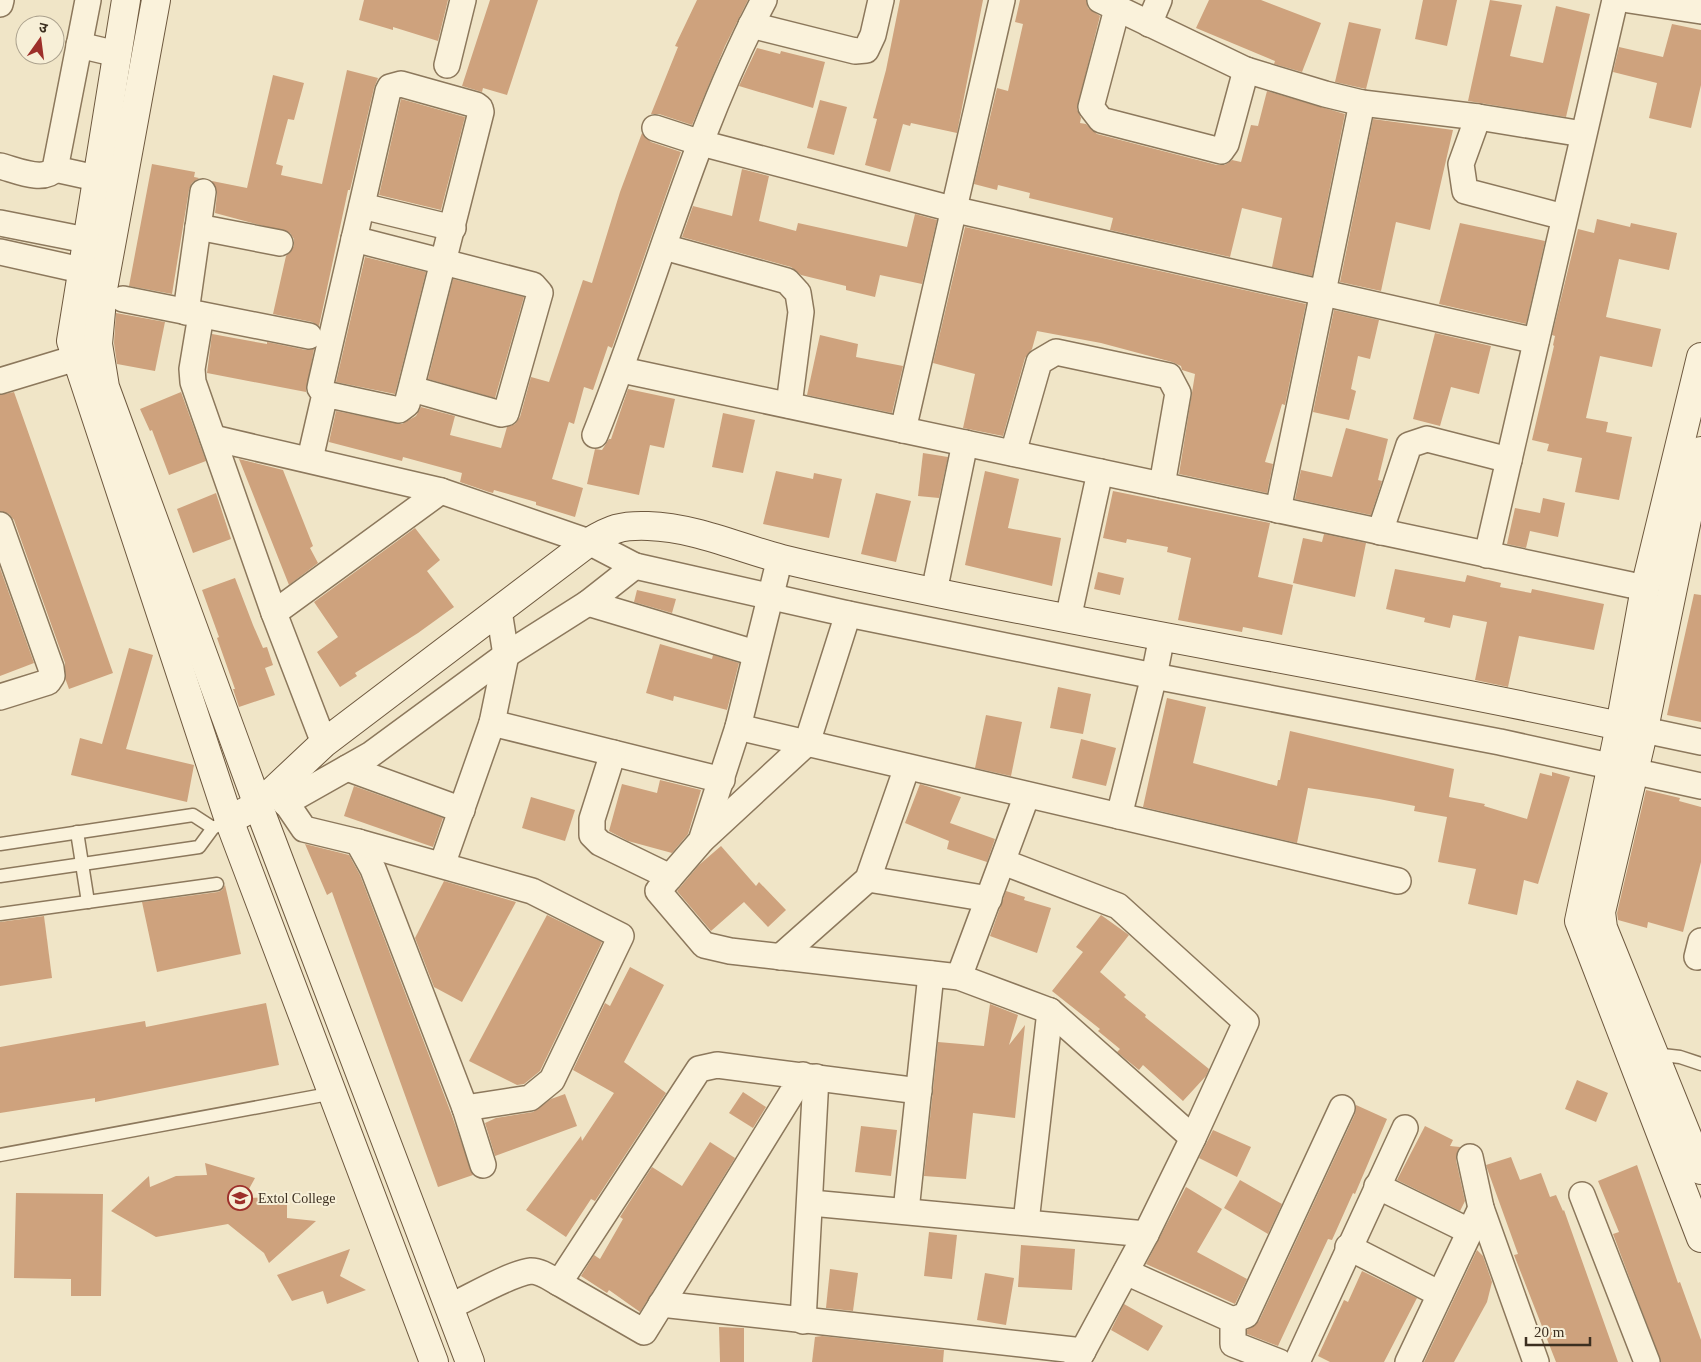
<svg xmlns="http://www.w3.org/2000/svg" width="1701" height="1362" viewBox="0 0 1701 1362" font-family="'Times New Roman','Noto Sans Devanagari',serif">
  <rect width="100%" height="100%" fill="#f0e5c7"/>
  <!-- building -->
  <g fill="#cea27d">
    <path d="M 364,0 L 448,0 L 438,41 L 393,27 L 393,30 L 359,20 Z"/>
    <path d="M 490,0 L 538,0 L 507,95 L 483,88 L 482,92 L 462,86 Z"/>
    <path d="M 697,0 L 748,0 L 725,46 L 692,125 L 659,114 L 651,114 L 678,47 L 675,46 Z"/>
    <path d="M 900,0 L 983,0 L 957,133 L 911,123 L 910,126 L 903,124 L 890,172 L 865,165 L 877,119 L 873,118 L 886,70 Z"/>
    <path d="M 1020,0 L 1086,0 L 1088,8 L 1100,16 L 1077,109 L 1081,118 L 1080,123 L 1086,124 L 1097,134 L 1217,165 L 1225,165 L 1232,160 L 1241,162 L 1251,125 L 1258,126 L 1267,91 L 1345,114 L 1312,276 L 1272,267 L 1282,218 L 1242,208 L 1230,257 L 1110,230 L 1113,218 L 1029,198 L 1030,193 L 998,185 L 997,190 L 974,184 L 997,88 L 1008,91 L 1023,24 L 1015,22 Z"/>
    <path d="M 1209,0 L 1261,0 L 1321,23 L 1302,72 L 1274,64 L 1275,61 L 1196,28 Z"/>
    <path d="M 1423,0 L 1457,0 L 1447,46 L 1415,39 Z"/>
    <path d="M 1490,0 L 1522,5 L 1510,56 L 1543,63 L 1556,6 L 1590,14 L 1566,117 L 1468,101 Z"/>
    <path d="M 1349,22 L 1381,29 L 1366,89 L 1335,82 Z"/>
    <path d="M 1672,24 L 1701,30 L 1701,85 L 1691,128 L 1649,118 L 1657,83 L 1613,72 L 1619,47 L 1663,57 Z"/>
    <path d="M 757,48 L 780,54 L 781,51 L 825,62 L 813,108 L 739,86 Z"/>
    <path d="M 347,70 L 378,78 L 374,88 L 350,190 L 348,190 L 319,326 L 312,322 L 273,314 L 286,256 L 294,246 L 294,239 L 290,233 L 215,213 L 217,194 L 212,181 L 247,188 L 273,75 L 304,83 L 294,120 L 288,119 L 276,164 L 283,166 L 281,175 L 322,184 Z"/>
    <path d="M 401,99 L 465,117 L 441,210 L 379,195 Z"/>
    <path d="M 820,100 L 847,107 L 834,155 L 807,148 Z"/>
    <path d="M 1373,119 L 1453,130 L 1430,230 L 1396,222 L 1381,291 L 1340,282 Z"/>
    <path d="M 642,133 L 651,142 L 681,152 L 612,348 L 608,346 L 593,390 L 584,387 L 574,424 L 569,422 L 552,479 L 583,488 L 575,517 L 536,505 L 536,502 L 494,490 L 493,493 L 489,492 L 460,482 L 462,473 L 403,457 L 402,461 L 329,442 L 336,411 L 402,424 L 416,416 L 421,407 L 455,416 L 450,435 L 501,448 L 507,427 L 515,424 L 520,417 L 531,377 L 549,382 L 583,280 L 592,283 L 620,192 Z"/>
    <path d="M 152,164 L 195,172 L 194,177 L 199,178 L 192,183 L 189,190 L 172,294 L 129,286 Z"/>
    <path d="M 742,169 L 769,176 L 759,221 L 796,231 L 798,223 L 907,247 L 915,214 L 937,220 L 922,284 L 880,275 L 875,297 L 846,290 L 846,286 L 801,275 L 791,267 L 682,237 L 693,206 L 732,216 Z"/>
    <path d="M 1597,219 L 1630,227 L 1631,223 L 1677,233 L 1669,270 L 1619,259 L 1606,317 L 1661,329 L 1652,367 L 1600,356 L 1586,418 L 1608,422 L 1606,432 L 1632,437 L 1619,500 L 1575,492 L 1582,458 L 1547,451 L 1549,444 L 1532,440 L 1554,346 L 1553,345 L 1555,336 L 1552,335 L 1578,229 L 1594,233 Z"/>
    <path d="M 1460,223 L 1545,241 L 1526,324 L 1439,304 Z"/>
    <path d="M 965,227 L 1306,304 L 1285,405 L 1282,404 L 1265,462 L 1273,464 L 1267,493 L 1179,474 L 1195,374 L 1182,370 L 1181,366 L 1172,362 L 1101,343 L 1037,331 L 1032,349 L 1025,358 L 1003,436 L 963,428 L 975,374 L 933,363 Z"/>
    <path d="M 365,257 L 426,272 L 395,394 L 336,382 Z"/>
    <path d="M 453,279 L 524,297 L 495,398 L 428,379 Z"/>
    <path d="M 1334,310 L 1379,320 L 1370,359 L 1358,356 L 1351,389 L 1356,391 L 1349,420 L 1313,412 Z"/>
    <path d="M 116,313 L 165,322 L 155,371 L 117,364 L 114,343 Z"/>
    <path d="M 1435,333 L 1491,346 L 1479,394 L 1451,387 L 1440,426 L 1413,419 Z"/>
    <path d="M 212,334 L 267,344 L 267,342 L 306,350 L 314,349 L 306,392 L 207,373 Z"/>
    <path d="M 820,335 L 858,344 L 856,357 L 903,366 L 892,413 L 807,395 Z"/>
    <path d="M 628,389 L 675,399 L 664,448 L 650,445 L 639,495 L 587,484 L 595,449 L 602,450 L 609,439 L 611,439 Z"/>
    <path d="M 14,392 L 113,673 L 69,689 L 65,678 L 65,663 L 14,520 L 9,514 L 0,511 L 0,395 Z"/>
    <path d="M 181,392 L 206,461 L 169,475 L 152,430 L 150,431 L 140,409 Z"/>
    <path d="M 723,413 L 755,420 L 743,473 L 712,467 Z"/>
    <path d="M 1346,428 L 1388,439 L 1378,480 L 1382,481 L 1371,515 L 1295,499 L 1301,470 L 1332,477 Z"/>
    <path d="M 923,453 L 948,457 L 939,498 L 918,496 Z"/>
    <path d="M 239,459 L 283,470 L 313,546 L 310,548 L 318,563 L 289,585 Z"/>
    <path d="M 776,471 L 813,479 L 814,473 L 842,479 L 829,538 L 763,524 Z"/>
    <path d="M 985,471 L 1019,479 L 1008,528 L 1061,538 L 1052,586 L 965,565 Z"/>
    <path d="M 1113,491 L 1270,523 L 1258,577 L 1293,585 L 1282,635 L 1243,627 L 1242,632 L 1178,620 L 1191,558 L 1167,552 L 1168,547 L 1127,539 L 1126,543 L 1103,538 Z"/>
    <path d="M 216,493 L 231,539 L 193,553 L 177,509 Z"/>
    <path d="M 876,493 L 911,501 L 896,562 L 861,554 Z"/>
    <path d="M 1543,498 L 1565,503 L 1558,537 L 1530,531 L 1526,548 L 1507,544 L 1515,508 L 1540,513 Z"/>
    <path d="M 415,528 L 440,560 L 427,571 L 454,607 L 418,633 L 355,673 L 357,676 L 340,687 L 317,652 L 338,637 L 314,602 Z"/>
    <path d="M 1324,534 L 1366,543 L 1355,597 L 1293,583 L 1303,538 L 1322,542 Z"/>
    <path d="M 0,568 L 34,663 L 0,676 Z"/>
    <path d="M 1395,569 L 1465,582 L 1467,575 L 1501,583 L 1500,587 L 1531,593 L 1532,589 L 1604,604 L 1594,650 L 1519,636 L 1508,687 L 1475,680 L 1487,622 L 1453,615 L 1450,628 L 1424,622 L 1425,618 L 1386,609 Z"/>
    <path d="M 1098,572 L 1124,578 L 1120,595 L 1094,589 Z"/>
    <path d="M 235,578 L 253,625 L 263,648 L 267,647 L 273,665 L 265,668 L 275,695 L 239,707 L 233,689 L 235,689 L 217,638 L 219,637 L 202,590 Z"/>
    <path d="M 637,590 L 676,599 L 672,613 L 634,602 Z"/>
    <path d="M 1694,594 L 1701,595 L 1701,722 L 1667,715 Z"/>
    <path d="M 660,644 L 712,659 L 713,655 L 739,663 L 727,710 L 674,696 L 673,701 L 646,693 Z"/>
    <path d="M 129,648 L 153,655 L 126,749 L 194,765 L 187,802 L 71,775 L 80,738 L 102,744 Z"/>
    <path d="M 1058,687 L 1091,694 L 1083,734 L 1050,728 Z"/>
    <path d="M 1167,698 L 1206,707 L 1193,763 L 1277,786 L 1278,780 L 1280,780 L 1290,731 L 1454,769 L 1449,797 L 1485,804 L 1484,806 L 1527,819 L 1540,773 L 1552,776 L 1552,772 L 1570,777 L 1538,884 L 1524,880 L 1517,915 L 1468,904 L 1476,869 L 1438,862 L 1447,817 L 1414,811 L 1415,806 L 1379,799 L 1308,788 L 1297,843 L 1143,807 Z"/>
    <path d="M 986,715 L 1022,722 L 1011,776 L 975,768 Z"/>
    <path d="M 1081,739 L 1116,748 L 1106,786 L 1072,778 Z"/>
    <path d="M 660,780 L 701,790 L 688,834 L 672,853 L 628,841 L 609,831 L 622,784 L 657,793 Z"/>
    <path d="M 920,784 L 961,797 L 950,823 L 995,839 L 987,862 L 947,849 L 949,841 L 905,823 Z"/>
    <path d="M 354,786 L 443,818 L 433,847 L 344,816 Z"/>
    <path d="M 1646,790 L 1680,798 L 1679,801 L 1701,807 L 1701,862 L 1683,932 L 1648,922 L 1647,928 L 1618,920 L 1617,913 Z"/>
    <path d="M 531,797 L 575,810 L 565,841 L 522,828 Z"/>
    <path d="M 305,844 L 349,855 L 360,875 L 451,1113 L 473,1175 L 438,1187 L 332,892 L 327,895 Z"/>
    <path d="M 721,846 L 756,886 L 759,882 L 786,910 L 768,927 L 744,902 L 711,931 L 677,891 L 699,865 Z"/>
    <path d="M 444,881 L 516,902 L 462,1002 L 434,987 L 415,938 Z"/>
    <path d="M 225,885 L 241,954 L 157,972 L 142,902 L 218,892 L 222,890 Z"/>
    <path d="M 1006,891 L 1025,897 L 1024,900 L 1051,908 L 1037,953 L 990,936 Z"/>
    <path d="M 547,915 L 602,942 L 540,1071 L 524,1084 L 517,1085 L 469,1061 Z"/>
    <path d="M 1101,915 L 1129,935 L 1100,972 L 1126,995 L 1124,997 L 1146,1015 L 1145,1017 L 1209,1069 L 1206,1076 L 1183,1101 L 1143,1065 L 1139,1070 L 1117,1052 L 1120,1049 L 1098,1031 L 1100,1029 L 1052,991 L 1083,952 L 1076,947 Z"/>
    <path d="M 44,916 L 52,978 L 0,986 L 0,922 Z"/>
    <path d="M 630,967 L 664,985 L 624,1062 L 666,1093 L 595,1201 L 591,1199 L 566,1237 L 526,1210 L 581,1136 L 582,1141 L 614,1093 L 573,1070 L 605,1003 L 610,1006 Z"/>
    <path d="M 266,1003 L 279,1065 L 95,1102 L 95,1098 L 0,1113 L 0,1047 L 145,1021 L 146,1027 Z"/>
    <path d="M 990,1004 L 1018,1015 L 1009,1045 L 1025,1025 L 1015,1118 L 973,1113 L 966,1179 L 924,1176 L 938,1042 L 984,1046 Z"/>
    <path d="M 1577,1080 L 1608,1093 L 1596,1122 L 1565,1109 Z"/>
    <path d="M 743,1092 L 766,1107 L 753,1128 L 729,1113 Z"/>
    <path d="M 565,1094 L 577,1126 L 495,1156 L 485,1123 L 496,1118 L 533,1112 L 551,1099 Z"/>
    <path d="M 1356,1105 L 1387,1119 L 1355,1194 L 1353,1193 L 1332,1240 L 1328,1239 L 1278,1346 L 1247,1334 L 1247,1330 L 1259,1321 L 1355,1114 Z"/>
    <path d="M 861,1126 L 897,1130 L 891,1176 L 855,1172 Z"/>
    <path d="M 1425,1126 L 1453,1140 L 1450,1146 L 1460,1147 L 1456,1160 L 1465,1201 L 1460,1211 L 1397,1180 Z"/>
    <path d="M 1213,1130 L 1251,1147 L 1237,1177 L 1199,1158 Z"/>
    <path d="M 710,1142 L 735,1158 L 640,1312 L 609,1290 L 607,1293 L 581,1276 L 594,1255 L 600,1259 L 623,1219 L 620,1217 L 652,1167 L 682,1186 Z"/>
    <path d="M 1511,1157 L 1520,1180 L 1541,1173 L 1550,1197 L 1556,1195 L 1563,1211 L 1564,1210 L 1618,1362 L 1556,1362 L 1514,1255 L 1518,1254 L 1488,1171 L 1486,1165 Z"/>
    <path d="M 205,1163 L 255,1178 L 244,1198 L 287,1197 L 287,1218 L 316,1221 L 269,1263 L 264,1253 L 228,1224 L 156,1237 L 111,1211 L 149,1176 L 150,1187 L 176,1176 L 207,1175 Z"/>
    <path d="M 1637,1165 L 1678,1283 L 1680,1282 L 1701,1340 L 1701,1362 L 1661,1362 L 1613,1234 L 1619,1232 L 1598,1181 Z"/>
    <path d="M 1240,1180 L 1282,1204 L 1268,1234 L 1224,1208 Z"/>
    <path d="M 1186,1187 L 1222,1209 L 1197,1252 L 1247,1279 L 1235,1304 L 1146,1264 Z"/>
    <path d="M 16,1193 L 103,1194 L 101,1296 L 71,1296 L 71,1279 L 14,1278 Z"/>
    <path d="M 929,1232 L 957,1235 L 952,1279 L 924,1276 Z"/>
    <path d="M 1021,1245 L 1075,1249 L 1072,1290 L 1018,1287 Z"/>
    <path d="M 350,1249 L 340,1276 L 366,1290 L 327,1304 L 323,1291 L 292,1301 L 277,1275 Z"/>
    <path d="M 1477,1250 L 1483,1256 L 1492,1282 L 1487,1302 L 1454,1362 L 1424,1362 Z"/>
    <path d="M 830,1269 L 858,1273 L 853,1311 L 826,1308 Z"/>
    <path d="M 1362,1271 L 1417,1298 L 1384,1362 L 1330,1362 L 1318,1356 L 1344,1300 L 1348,1302 Z"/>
    <path d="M 985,1273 L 1014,1278 L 1006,1325 L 977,1320 Z"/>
    <path d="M 1124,1304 L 1163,1326 L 1148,1351 L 1111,1330 Z"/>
    <path d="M 719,1327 L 744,1328 L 744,1362 L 720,1362 Z"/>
    <path d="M 822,1336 L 944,1350 L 943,1362 L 812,1362 L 815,1337 Z"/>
  </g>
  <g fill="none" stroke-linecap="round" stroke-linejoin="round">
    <defs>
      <g id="lane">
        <path d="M 77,832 L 88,902"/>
        <path d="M 0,844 L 193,815 L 213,828"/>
        <path d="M 0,876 L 199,847 L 213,828 L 229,820"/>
        <path d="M 0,914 L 217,884"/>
        <path d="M 1654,1054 L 1680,1057 L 1701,1064"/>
        <path d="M 0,1155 L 334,1093"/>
      </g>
      <g id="street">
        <path d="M 1100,0 L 1246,70 L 1325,94 L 1362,103 L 1478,117 L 1583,134"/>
        <path d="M 1629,0 L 1701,11"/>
        <path d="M 0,4 L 1,0"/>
        <path d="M 1117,9 L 1091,107 L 1101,120 L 1221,151 L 1226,144 L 1246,70"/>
        <path d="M 1149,24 L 1159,0"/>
        <path d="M 751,25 L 855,51 L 866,50 L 873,35 L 881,0"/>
        <path d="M 79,45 L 117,54"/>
        <path d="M 447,65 L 463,0"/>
        <path d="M 1478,117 L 1461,164 L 1465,191 L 1564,217"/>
        <path d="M 655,128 L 701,143 L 952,209 L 1536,341"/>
        <path d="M 0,166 C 16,170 43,183 55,169 L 96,178"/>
        <path d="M 55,169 L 88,0"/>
        <path d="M 362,206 L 453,228"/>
        <path d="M 0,223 L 86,240"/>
        <path d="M 198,227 L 280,243"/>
        <path d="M 354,239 L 533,285 L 540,293 L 506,413 L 501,414 L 412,389"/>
        <path d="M 664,247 L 787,281 L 798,293 L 801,312 L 789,405"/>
        <path d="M 0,252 L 81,270"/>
        <path d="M 123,299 L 309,336"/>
        <path d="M 186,312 L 203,192"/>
        <path d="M 201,315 L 192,369 L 193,382 L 274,613 L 324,743"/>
        <path d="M 622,370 L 1645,588"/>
        <path d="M 0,381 L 76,358"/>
        <path d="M 903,430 L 1002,0"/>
        <path d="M 595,435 C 653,292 692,136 764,0"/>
        <path d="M 213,438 L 441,491 L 589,542 L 635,566 L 848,614 L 1154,676 L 1500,742 L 1701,786"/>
        <path d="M 1013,453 L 1039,362 L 1056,352 L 1169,376 L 1178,393 L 1162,485"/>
        <path d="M 310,459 L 325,394 L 320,388 L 321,383 L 388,91 L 390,87 L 401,84 L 476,105 L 480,108 L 481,112 L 407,404 L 399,410 L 325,394"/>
        <path d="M 1278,510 L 1362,103"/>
        <path d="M 0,525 L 51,668 L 52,676 L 48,682 L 0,697"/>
        <path d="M 1380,532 L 1409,445 L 1427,439 L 1509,460"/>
        <path d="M 1487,555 L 1615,0"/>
        <path d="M 780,558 L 738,727 L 701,841 L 658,891 L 704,945 L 730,951 L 959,977 L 1050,1011 L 1193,1138"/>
        <path d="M 934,592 L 965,443"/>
        <path d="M 588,603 L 755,653"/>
        <path d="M 274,613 L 441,491"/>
        <path d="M 1068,619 L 1100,472"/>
        <path d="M 492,723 L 722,780"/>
        <path d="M 1625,726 L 1701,742"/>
        <path d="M 738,727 L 1398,881"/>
        <path d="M 613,753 L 592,819 L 592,835 L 600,843 L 670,877"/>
        <path d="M 347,768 L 462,810"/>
        <path d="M 276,788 L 304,829 L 358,842 L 373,869 L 465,1108 L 483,1165"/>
        <path d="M 285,803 L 370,755 L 506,655 L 588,603 L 635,566"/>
        <path d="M 1119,816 L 1154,676 L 1162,636"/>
        <path d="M 703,839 L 807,743 L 848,614"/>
        <path d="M 358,842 L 532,891 L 621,936 L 552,1080 L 530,1098 L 465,1108"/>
        <path d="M 1003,862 L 1118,906 L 1246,1022 L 1193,1138 L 1146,1234 L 1077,1362"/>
        <path d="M 442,865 L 492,723 L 506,655 L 499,611"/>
        <path d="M 868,879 L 989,899"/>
        <path d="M 780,957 L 868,879 L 907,767"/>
        <path d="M 1697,957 L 1701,941"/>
        <path d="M 959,977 L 1027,795"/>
        <path d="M 803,1075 L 644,1332 L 559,1283 L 699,1069 L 717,1065 L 919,1091"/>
        <path d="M 1470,1157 L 1481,1208 L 1536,1362"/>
        <path d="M 1377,1186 L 1469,1231"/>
        <path d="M 1582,1195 L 1647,1362"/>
        <path d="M 811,1203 L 1146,1234"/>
        <path d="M 906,1211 L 931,974"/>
        <path d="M 1026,1222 L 1050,1011"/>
        <path d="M 1348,1247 L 1440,1294"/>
        <path d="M 1126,1272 L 1233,1320 L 1233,1344 L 1279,1362"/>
        <path d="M 661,1304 L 1083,1351"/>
        <path d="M 449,1307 C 469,1298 511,1273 531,1271 C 541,1271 550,1278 559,1283"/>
        <path d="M 1233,1320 L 1246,1315 L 1342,1108"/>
        <path d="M 803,1321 L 816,1077"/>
        <path d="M 1297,1362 L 1405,1128"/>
        <path d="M 1408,1362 L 1481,1208"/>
      </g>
      <g id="secondary">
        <path d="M 126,0 L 71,341 L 229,820 L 434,1362"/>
        <path d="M 156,0 L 103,289 L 98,344 L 105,387 L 258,805 L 470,1362"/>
        <path d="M 1701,357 L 1645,588 L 1620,726 L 1579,921 L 1701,1238"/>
        <path d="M 1701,451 L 1644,729 L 1601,912 L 1603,928 L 1701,1170"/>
        <path d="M 229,820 L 258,805 L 324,743 L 589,542 C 611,529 621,525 648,526 C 697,528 736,547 782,559 C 835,572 889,583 943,594 C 1168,640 1395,677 1620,726"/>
      </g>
    </defs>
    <!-- lane casing -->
    <use href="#lane" stroke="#8c785c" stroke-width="15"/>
    <!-- street casing -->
    <use href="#street" stroke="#8c785c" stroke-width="28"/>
    <!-- secondary casing -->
    <use href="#secondary" stroke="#6e593f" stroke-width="30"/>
    <!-- lane -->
    <use href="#lane" stroke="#faf2db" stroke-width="12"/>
    <!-- street -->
    <use href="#street" stroke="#faf2db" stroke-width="25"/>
    <!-- secondary -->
    <use href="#secondary" stroke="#faf2db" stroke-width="28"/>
  </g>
  <!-- icons -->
  <defs>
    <symbol id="university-ring" viewBox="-11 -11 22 22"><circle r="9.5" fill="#f7efd7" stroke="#9d2f2a" stroke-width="1.5"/><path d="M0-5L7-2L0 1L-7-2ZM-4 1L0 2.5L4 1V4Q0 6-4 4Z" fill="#9d2f2a"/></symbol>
  </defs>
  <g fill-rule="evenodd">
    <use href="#university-ring" x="226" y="1184" width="28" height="28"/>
  </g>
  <g text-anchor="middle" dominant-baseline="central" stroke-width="4" stroke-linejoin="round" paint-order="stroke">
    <!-- poi labels -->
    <g font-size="14" fill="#3c2f20" stroke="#f7efd7" text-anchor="start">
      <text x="258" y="1198">Extol College</text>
    </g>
  </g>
  <!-- north arrow -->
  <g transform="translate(40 40) rotate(14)"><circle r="24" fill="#f7efd7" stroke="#aca28e"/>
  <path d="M0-4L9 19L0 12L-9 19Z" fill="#9d2f2a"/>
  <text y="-8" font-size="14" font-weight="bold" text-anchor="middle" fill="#3c2f20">उ</text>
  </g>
  <!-- scale -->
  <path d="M1526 1337v8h64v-8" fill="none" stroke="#3c2f20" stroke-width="2.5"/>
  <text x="1534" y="1337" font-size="15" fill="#3c2f20" stroke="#f7efd7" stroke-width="4" paint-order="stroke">20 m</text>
</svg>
